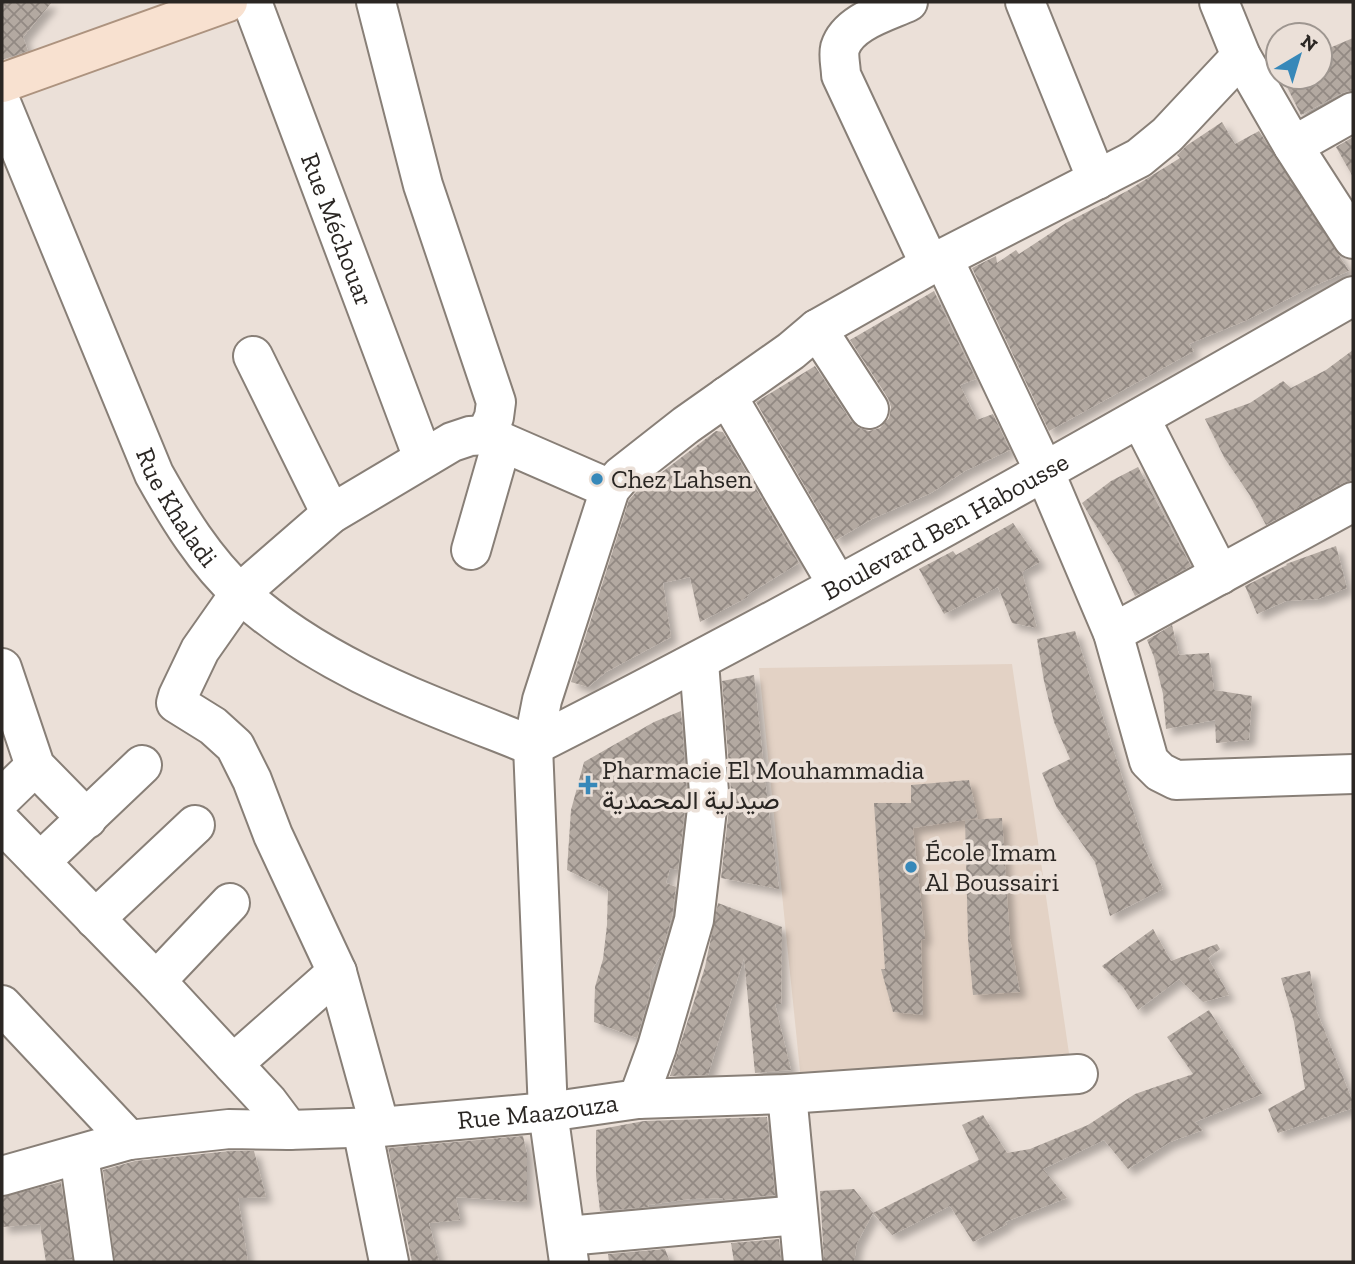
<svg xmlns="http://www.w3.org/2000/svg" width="1355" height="1264" viewBox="0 0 1355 1264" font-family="'Zilla Slab',Vazirmatn,serif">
  <defs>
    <pattern id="building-cross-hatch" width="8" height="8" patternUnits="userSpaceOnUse" patternTransform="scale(1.75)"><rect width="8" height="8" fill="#b3a9a1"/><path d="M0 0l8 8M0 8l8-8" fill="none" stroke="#928983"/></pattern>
    <filter id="shadow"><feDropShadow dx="6" dy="6" stdDeviation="3.5" flood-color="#0004"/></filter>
  </defs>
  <rect width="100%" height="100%" fill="#ebe0d8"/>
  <!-- built -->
  <path fill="#e3d2c5" d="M 1012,664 L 1071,1067 L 801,1081 L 759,668 Z"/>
  <!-- building -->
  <g fill="url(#building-cross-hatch)" filter="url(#shadow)">
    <path d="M 2,2 L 52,2 L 23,37 L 28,51 L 2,60 Z"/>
    <path d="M 1353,38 L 1353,90 L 1342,93 L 1301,115 L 1282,77 L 1320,77 L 1320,52 Z"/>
    <path d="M 1222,122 L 1235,144 L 1259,131 L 1349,271 L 1309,288 L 1247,320 L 1189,344 L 1194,351 L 1049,431 L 972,268 L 996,256 L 997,263 L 1016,250 L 1019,254 L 1066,223 L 1127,191 L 1180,158 L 1177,155 L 1186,146 Z"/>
    <path d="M 1353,137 L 1353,177 L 1336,147 Z"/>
    <path d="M 934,291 L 976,379 L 960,385 L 977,420 L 993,414 L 1010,450 L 965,471 L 931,493 L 872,519 L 836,540 L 756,402 L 815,366 L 851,421 L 859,428 L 869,431 L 880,428 L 889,418 L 891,407 L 888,398 L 850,340 Z"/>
    <path d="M 1353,350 L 1353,480 L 1343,483 L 1266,525 L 1249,494 L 1225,459 L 1205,419 L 1250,403 L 1283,381 L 1291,388 L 1326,370 Z"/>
    <path d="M 716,431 L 723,432 L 799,563 L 747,595 L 748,597 L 700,622 L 690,577 L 663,583 L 671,637 L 606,672 L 588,687 L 571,682 L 629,500 L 636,492 Z"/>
    <path d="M 1138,467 L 1191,566 L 1135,596 L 1119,563 L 1082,503 L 1111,481 Z"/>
    <path d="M 1013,523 L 1040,562 L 1022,572 L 1037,628 L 1012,623 L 998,587 L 944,614 L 919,569 L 953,551 L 956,555 Z"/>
    <path d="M 1336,546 L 1347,588 L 1318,599 L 1286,601 L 1257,614 L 1245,586 L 1287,565 L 1286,564 Z"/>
    <path d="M 1172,625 L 1179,655 L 1209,653 L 1214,690 L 1252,696 L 1249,740 L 1216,743 L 1215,720 L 1166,729 L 1163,694 L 1154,657 L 1147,640 Z"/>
    <path d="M 1075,631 L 1146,851 L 1163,889 L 1110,916 L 1095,862 L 1057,808 L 1042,773 L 1070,759 L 1054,722 L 1044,681 L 1037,639 Z"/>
    <path d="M 754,675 L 768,805 L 779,889 L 721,878 L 731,791 L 722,681 Z"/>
    <path d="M 681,711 L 687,792 L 678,870 L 670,868 L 666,883 L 676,887 L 672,916 L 662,953 L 652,970 L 649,997 L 637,1038 L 594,1022 L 595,987 L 603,959 L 607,925 L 608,890 L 567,870 L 571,810 L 584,762 L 654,722 Z"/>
    <path d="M 969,780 L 978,818 L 966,820 L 1002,818 L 1010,939 L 1020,992 L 973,995 L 968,939 L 965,820 L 913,828 L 925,939 L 921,940 L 923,1015 L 893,1012 L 881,969 L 885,969 L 874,803 L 911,803 L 911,785 Z"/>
    <path d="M 718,903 L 782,927 L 781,1004 L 775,1004 L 791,1070 L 755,1073 L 744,958 L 708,1075 L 670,1076 L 705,967 Z"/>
    <path d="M 1153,929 L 1171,961 L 1217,944 L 1220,949 L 1208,958 L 1229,995 L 1203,1002 L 1179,979 L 1138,1010 L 1123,987 L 1102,966 Z"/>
    <path d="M 1310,971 L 1317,1012 L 1353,1102 L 1353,1108 L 1278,1133 L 1268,1109 L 1305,1089 L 1294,1022 L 1281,978 Z"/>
    <path d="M 1209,1010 L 1262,1094 L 1195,1122 L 1203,1130 L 1170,1142 L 1128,1169 L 1104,1140 L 1043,1169 L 1067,1198 L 1005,1222 L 1007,1224 L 973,1242 L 950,1206 L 892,1235 L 873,1213 L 979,1160 L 962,1125 L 983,1115 L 1007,1153 L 1030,1149 L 1088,1125 L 1135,1094 L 1193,1074 L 1167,1037 Z"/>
    <path d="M 767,1117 L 775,1195 L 723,1200 L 723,1198 L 690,1199 L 648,1205 L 649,1207 L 600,1211 L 596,1175 L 596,1130 L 644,1121 Z"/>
    <path d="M 523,1136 L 527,1154 L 527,1202 L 456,1197 L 460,1220 L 429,1223 L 439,1262 L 412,1262 L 388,1148 Z"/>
    <path d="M 230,1151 L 254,1151 L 266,1197 L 238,1198 L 248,1262 L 115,1262 L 103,1170 L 135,1161 Z"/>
    <path d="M 61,1182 L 72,1259 L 46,1262 L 40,1224 L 2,1227 L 2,1197 Z"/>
    <path d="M 854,1189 L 873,1213 L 857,1243 L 854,1262 L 824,1262 L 820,1191 Z"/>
    <path d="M 779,1239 L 781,1262 L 734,1262 L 731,1243 Z"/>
    <path d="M 665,1249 L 670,1262 L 609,1262 L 608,1254 Z"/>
  </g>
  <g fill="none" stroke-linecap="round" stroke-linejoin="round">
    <defs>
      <g id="minor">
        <path id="s1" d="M 252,2 L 423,458"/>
        <path d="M 376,2 L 423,185 L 496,402 L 494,417 L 486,435"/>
        <path d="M 908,2 C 886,12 848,22 840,48 C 838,56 841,67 841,75 L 930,265"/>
        <path d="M 1025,2 L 1097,180"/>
        <path d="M 1219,2 L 1241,56 L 1293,146 L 1353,239"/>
        <path id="s2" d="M 2,105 L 154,474 C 178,517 205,561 241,594 C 324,669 431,705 533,746"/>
        <path d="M 1293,146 L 1353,112"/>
        <path d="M 943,258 L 1045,473 L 1113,633 L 1149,761 L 1160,772 L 1176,780 L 1353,774"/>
        <path d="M 817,329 L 869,409"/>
        <path d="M 253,356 L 331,514"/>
        <path d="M 727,396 L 837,584"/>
        <path d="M 1140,418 L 1220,575"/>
        <path d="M 471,550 L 502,442"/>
        <path d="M 1113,633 L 1353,502"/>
        <path d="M 2,668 L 35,766 L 87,819"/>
        <path id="s3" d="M 533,746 C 811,605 1083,451 1353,296"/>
        <path d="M 2,798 L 35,766"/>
        <path d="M 2,823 L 156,981 L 268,1102 L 289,1130"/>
        <path d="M 40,862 L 142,765"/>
        <path d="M 95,919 L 195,825"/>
        <path d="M 156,981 L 230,903"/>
        <path d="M 2,1005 L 129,1140"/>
        <path d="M 233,1064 L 337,972"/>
        <path d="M 787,1094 L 803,1262"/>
        <path d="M 638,1099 L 657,1047 L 694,920 L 709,792 L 699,662"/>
        <path d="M 380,1127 L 337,972 L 273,835 L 252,780 L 235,746 L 213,726 L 176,703 L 178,696 L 200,650 L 240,593 L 331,514 L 452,442 L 470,436 L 486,435 L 610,489"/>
        <path d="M 362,1128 L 389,1262"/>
        <path d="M 79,1155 L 94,1262"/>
        <path id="s4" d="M 2,1176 L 129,1140 L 229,1129 L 289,1130 L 380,1127 L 548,1112 L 638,1099 L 787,1094 L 1078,1074"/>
        <path d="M 567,1236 L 798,1215"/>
        <path d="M 569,1262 L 548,1112 L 533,746 L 542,700 L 610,489 L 621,476 L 686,425 L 791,351 L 817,329 L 930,265 L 1139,158 L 1167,135 L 1241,56"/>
      </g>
      <path id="major" d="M 2,83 L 228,2"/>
    </defs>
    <!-- minor casing -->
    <use href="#minor" stroke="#887f77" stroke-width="42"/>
    <!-- major casing -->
    <use href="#major" stroke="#ad937f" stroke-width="42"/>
    <!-- minor -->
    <use href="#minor" stroke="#fff" stroke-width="38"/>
    <!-- major -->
    <use href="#major" stroke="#f8e1d0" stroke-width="38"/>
  </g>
  <!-- markers -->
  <g fill="#3788b9" stroke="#ebe0d8" stroke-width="2.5">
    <circle cx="597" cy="479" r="7"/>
    <path d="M584.5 774.5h7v7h7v7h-7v7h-7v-7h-7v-7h7z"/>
    <circle cx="911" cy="867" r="7"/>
  </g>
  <g text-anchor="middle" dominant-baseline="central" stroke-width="7" stroke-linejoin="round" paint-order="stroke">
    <!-- street labels -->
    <g font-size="26" fill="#2a2623" stroke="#ebe0d8">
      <text stroke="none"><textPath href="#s1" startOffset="243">Rue Méchouar</textPath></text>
      <text stroke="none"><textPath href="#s2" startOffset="439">Rue Khaladi</textPath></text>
      <text stroke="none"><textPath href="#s3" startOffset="467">Boulevard Ben Habousse</textPath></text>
      <text stroke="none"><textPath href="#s4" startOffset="542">Rue Maazouza</textPath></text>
    </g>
    <!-- poi labels -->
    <g font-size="26" fill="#2a2623" stroke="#ebe0d8" text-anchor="start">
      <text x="611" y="479">Chez Lahsen</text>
      <text x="602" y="770">Pharmacie El Mouhammadia<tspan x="602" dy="30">صيدلية المحمدية</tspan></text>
      <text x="925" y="852">École Imam<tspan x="925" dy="30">Al Boussairi</tspan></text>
    </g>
  </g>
  <!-- border -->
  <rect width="1355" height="1264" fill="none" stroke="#2a2623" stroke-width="7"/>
  <!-- north arrow -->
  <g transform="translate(1299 56) rotate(38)"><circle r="33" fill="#ebe0d8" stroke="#9e9690" stroke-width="2"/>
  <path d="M0-5L12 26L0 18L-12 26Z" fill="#3788b9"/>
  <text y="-10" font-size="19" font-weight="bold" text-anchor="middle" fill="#2a2623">N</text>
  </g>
</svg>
